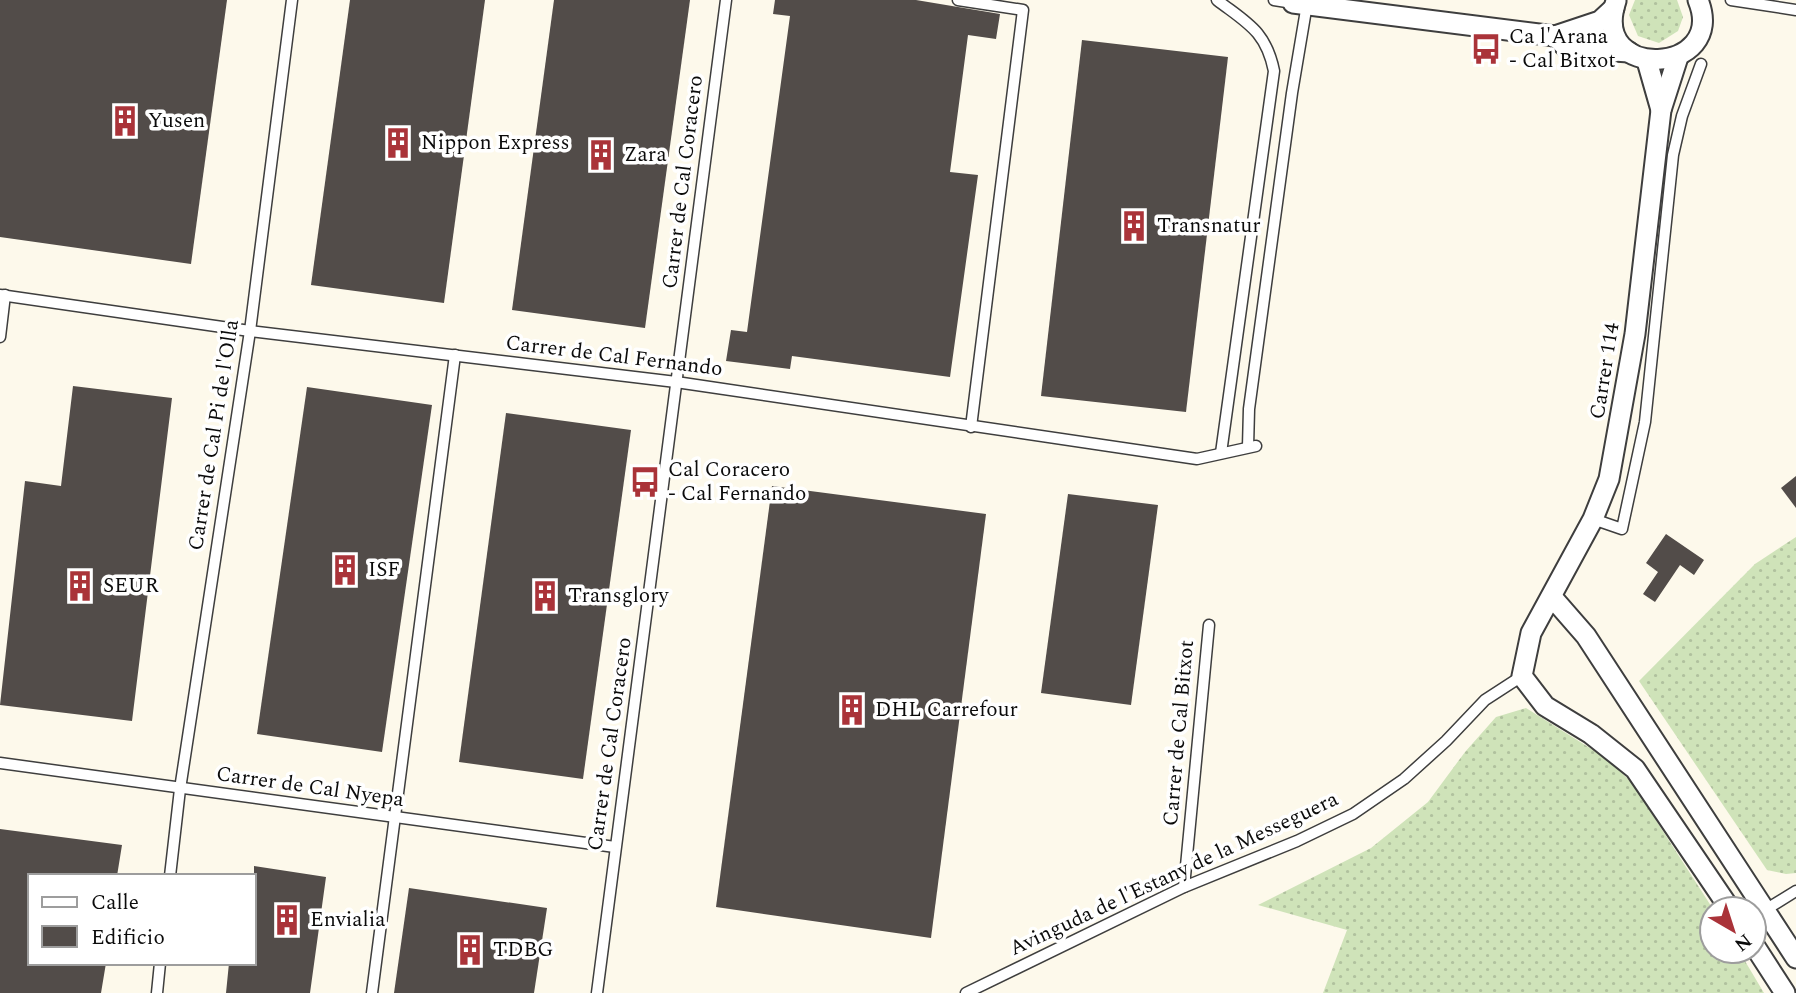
<svg xmlns="http://www.w3.org/2000/svg" width="1796" height="993" viewBox="0 0 1796 993" font-family="Spectral,serif">
  <defs>
    <pattern id="grass-dots" width="8" height="8" patternUnits="userSpaceOnUse" patternTransform="scale(1.75)"><rect width="8" height="8" fill="#cfe3b9"/><path d="M2 2h.1M6 6h.1" fill="none" stroke="#b0c19e" stroke-width="1.8" stroke-linecap="round"/></pattern>
  </defs>
  <rect width="100%" height="100%" fill="#fdf9eb"/>
  <!-- grass -->
  <g fill="url(#grass-dots)">
    <path d="M 1635,0 L 1677,0 L 1683,17 L 1678,31 L 1659,43 L 1638,36 L 1629,15 Z"/>
    <path d="M 1796,537 L 1796,873 L 1786,874 L 1767,870 L 1639,681 L 1755,564 Z"/>
    <path d="M 1526,708 L 1609,760 L 1632,783 L 1713,909 L 1712,951 L 1739,951 L 1764,993 L 1323,993 L 1347,930 L 1258,905 L 1371,848 L 1428,802 L 1465,752 L 1496,717 Z"/>
  </g>
  <!-- building -->
  <g fill="#524c49">
    <path d="M 0,0 L 227,0 L 191,264 L 0,237 Z"/>
    <path d="M 350,0 L 485,0 L 444,303 L 311,285 Z"/>
    <path d="M 554,0 L 690,0 L 645,328 L 512,310 Z"/>
    <path d="M 775,0 L 916,0 L 1000,14 L 996,39 L 968,35 L 950,172 L 978,175 L 950,377 L 792,356 L 790,369 L 726,361 L 731,330 L 747,332 L 790,16 L 773,14 Z"/>
    <path d="M 1082,40 L 1228,57 L 1186,412 L 1041,396 Z"/>
    <path d="M 73,386 L 172,398 L 132,721 L 0,705 L 25,481 L 61,486 Z"/>
    <path d="M 307,387 L 432,405 L 382,752 L 257,734 Z"/>
    <path d="M 506,413 L 631,430 L 583,779 L 459,762 Z"/>
    <path d="M 1796,476 L 1796,508 L 1781,488 Z"/>
    <path d="M 772,486 L 986,514 L 931,938 L 716,907 Z"/>
    <path d="M 1068,494 L 1158,505 L 1131,705 L 1041,693 Z"/>
    <path d="M 1666,534 L 1704,560 L 1694,575 L 1680,565 L 1655,602 L 1643,594 L 1658,572 L 1646,563 Z"/>
    <path d="M 0,829 L 122,845 L 117,876 L 30,876 L 30,963 L 106,963 L 101,993 L 0,993 Z"/>
    <path d="M 254,866 L 326,877 L 310,993 L 226,993 L 229,963 L 254,963 Z"/>
    <path d="M 409,888 L 547,908 L 534,993 L 394,993 Z"/>
  </g>
  <g fill="none" stroke-linecap="round" stroke-linejoin="round">
    <defs>
      <g id="lane">
        <path d="M 958,0 L 1023,10 L 971,427"/>
        <path d="M 1217,0 C 1247,23 1266,31 1274,71 L 1221,453"/>
        <path d="M 1274,0 L 1293,3"/>
        <path d="M 1731,0 L 1796,10"/>
        <path d="M 0,295 L 250,331 L 676,382 L 1197,459 L 1256,446"/>
        <path d="M 0,337 L 5,295"/>
        <path d="M 1248,447 L 1249,409 L 1292,93 L 1307,4"/>
        <path d="M 1593,519 L 1622,529 L 1645,422 L 1673,155 L 1682,116 L 1701,64"/>
        <path d="M 0,763 L 615,847"/>
        <path d="M 170,876 L 180,789 L 250,331 L 292,0"/>
        <path d="M 1184,887 L 1209,625"/>
        <path d="M 1765,910 L 1796,891"/>
        <path d="M 157,993 L 160,963"/>
        <path d="M 372,993 L 455,355"/>
        <path d="M 597,993 L 726,0"/>
        <path d="M 966,993 L 1184,887 L 1297,841 L 1353,814 L 1404,779 L 1446,741 L 1485,700 L 1522,676"/>
      </g>
      <g id="street">
        <path d="M 1616,1 C 1588,83 1729,75 1698,0"/>
        <path d="M 1293,3 L 1555,36 L 1600,21 L 1614,8"/>
        <path d="M 1555,36 L 1567,48 L 1629,52"/>
        <path d="M 1678,57 L 1661,110 L 1635,334 L 1609,479 L 1593,519 L 1531,633 L 1522,676 L 1545,706 L 1591,734 L 1635,769 L 1730,909"/>
        <path d="M 1647,61 L 1661,110"/>
        <path d="M 1552,597 L 1586,636 L 1796,958"/>
        <path d="M 1754,945 L 1785,993"/>
      </g>
    </defs>
    <!-- lane casing -->
    <use href="#lane" stroke="#3e3e3e" stroke-width="13"/>
    <!-- street casing -->
    <use href="#street" stroke="#3e3e3e" stroke-width="23"/>
    <!-- lane -->
    <use href="#lane" stroke="#fff" stroke-width="10"/>
    <!-- street -->
    <use href="#street" stroke="#fff" stroke-width="19"/>
  </g>
  <!-- icons -->
  <defs>
    <symbol id="bus-bare" viewBox="-9 -9 18 18"><path d="M-5-6H5V4H4V6H2V4H-2V6H-4V4H-5ZM-3.5-4V0h7V-4ZM-3.5 1.2v1.5H-2V1.2ZM2 1.2v1.5H3.5V1.2Z" fill="#aa3339" stroke="#fff" stroke-width="2.5" paint-order="stroke"/></symbol>
    <symbol id="building-bare" viewBox="-9 -9 18 18"><path d="M-4-6H4V6H1V3H-1V6H-4ZM-2.5-4.3h1.7v1.8h-1.7ZM.8-4.3h1.7v1.8H.8ZM-2.5-1h1.7V.8h-1.7ZM.8-1h1.7V.8H.8Z" fill="#aa3339" stroke="#fff" stroke-width="2.5" paint-order="stroke"/></symbol>
  </defs>
  <g fill-rule="evenodd">
    <use href="#bus-bare" x="1464" y="27" width="44" height="44"/>
    <use href="#building-bare" x="103" y="99" width="44" height="44"/>
    <use href="#building-bare" x="376" y="121" width="44" height="44"/>
    <use href="#building-bare" x="579" y="133" width="44" height="44"/>
    <use href="#building-bare" x="1112" y="204" width="44" height="44"/>
    <use href="#bus-bare" x="623" y="460" width="44" height="44"/>
    <use href="#building-bare" x="323" y="548" width="44" height="44"/>
    <use href="#building-bare" x="58" y="564" width="44" height="44"/>
    <use href="#building-bare" x="523" y="574" width="44" height="44"/>
    <use href="#building-bare" x="830" y="688" width="44" height="44"/>
    <use href="#building-bare" x="265" y="898" width="44" height="44"/>
    <use href="#building-bare" x="448" y="928" width="44" height="44"/>
  </g>
  <g text-anchor="middle" dominant-baseline="central" stroke-width="7" stroke-linejoin="round" paint-order="stroke">
    <!-- poi labels -->
    <g font-size="21" fill="#0b0b0b" stroke="#fff" text-anchor="start">
      <text x="1509" y="37">Ca l'Arana<tspan x="1509" dy="24">- Cal Bitxot</tspan></text>
      <text x="148" y="121">Yusen</text>
      <text x="421" y="143">Nippon Express</text>
      <text x="624" y="155">Zara</text>
      <text x="1157" y="226">Transnatur</text>
      <text x="668" y="470">Cal Coracero<tspan x="668" dy="24">- Cal Fernando</tspan></text>
      <text x="368" y="570">ISF</text>
      <text x="103" y="586">SEUR</text>
      <text x="568" y="596">Transglory</text>
      <text x="875" y="710">DHL Carrefour</text>
      <text x="310" y="920">Envialia</text>
      <text x="493" y="950">TDBG</text>
    </g>
    <!-- street labels -->
    <g font-size="21" fill="#0b0b0b" stroke="#fff">
      <text transform="translate(683 182) rotate(-83)">Carrer de Cal Coracero</text>
      <text transform="translate(614 356) rotate(7)">Carrer de Cal Fernando</text>
      <text transform="translate(1605 371) rotate(-81)">Carrer 114</text>
      <text transform="translate(214 435) rotate(-81)">Carrer de Cal Pi de l'Olla</text>
      <text transform="translate(1179 733) rotate(-85)">Carrer de Cal Bitxot</text>
      <text transform="translate(610 744) rotate(-82)">Carrer de Cal Coracero</text>
      <text transform="translate(310 787) rotate(8)">Carrer de Cal Nyepa</text>
      <text transform="translate(1174 874) rotate(-25)">Avinguda de l'Estany de la Messeguera</text>
    </g>
  </g>
  <!-- legend -->
  <rect x="28" y="874" width="228" height="91" fill="#ffffff" stroke="#9d9d9d" stroke-width="2"/>
  <rect x="42" y="897" width="35" height="10" fill="#ffffff" stroke="#9d9d9d" stroke-width="2"/>
  <text x="91" y="909" font-size="21" fill="#0b0b0b">Calle</text>
  <rect x="42" y="926" width="35" height="21" fill="#524c49" stroke="#9d9d9d" stroke-width="2"/>
  <text x="91" y="944" font-size="21" fill="#0b0b0b">Edificio</text>
  <!-- north arrow -->
  <g transform="translate(1733 930) rotate(141)"><circle r="33" fill="#ffffff" stroke="#9d9d9d" stroke-width="2"/>
  <path d="M0-5L12 26L0 18L-12 26Z" fill="#aa3339"/>
  <text y="-10" font-size="19" font-weight="bold" text-anchor="middle" fill="#0b0b0b">N</text>
  </g>
</svg>
